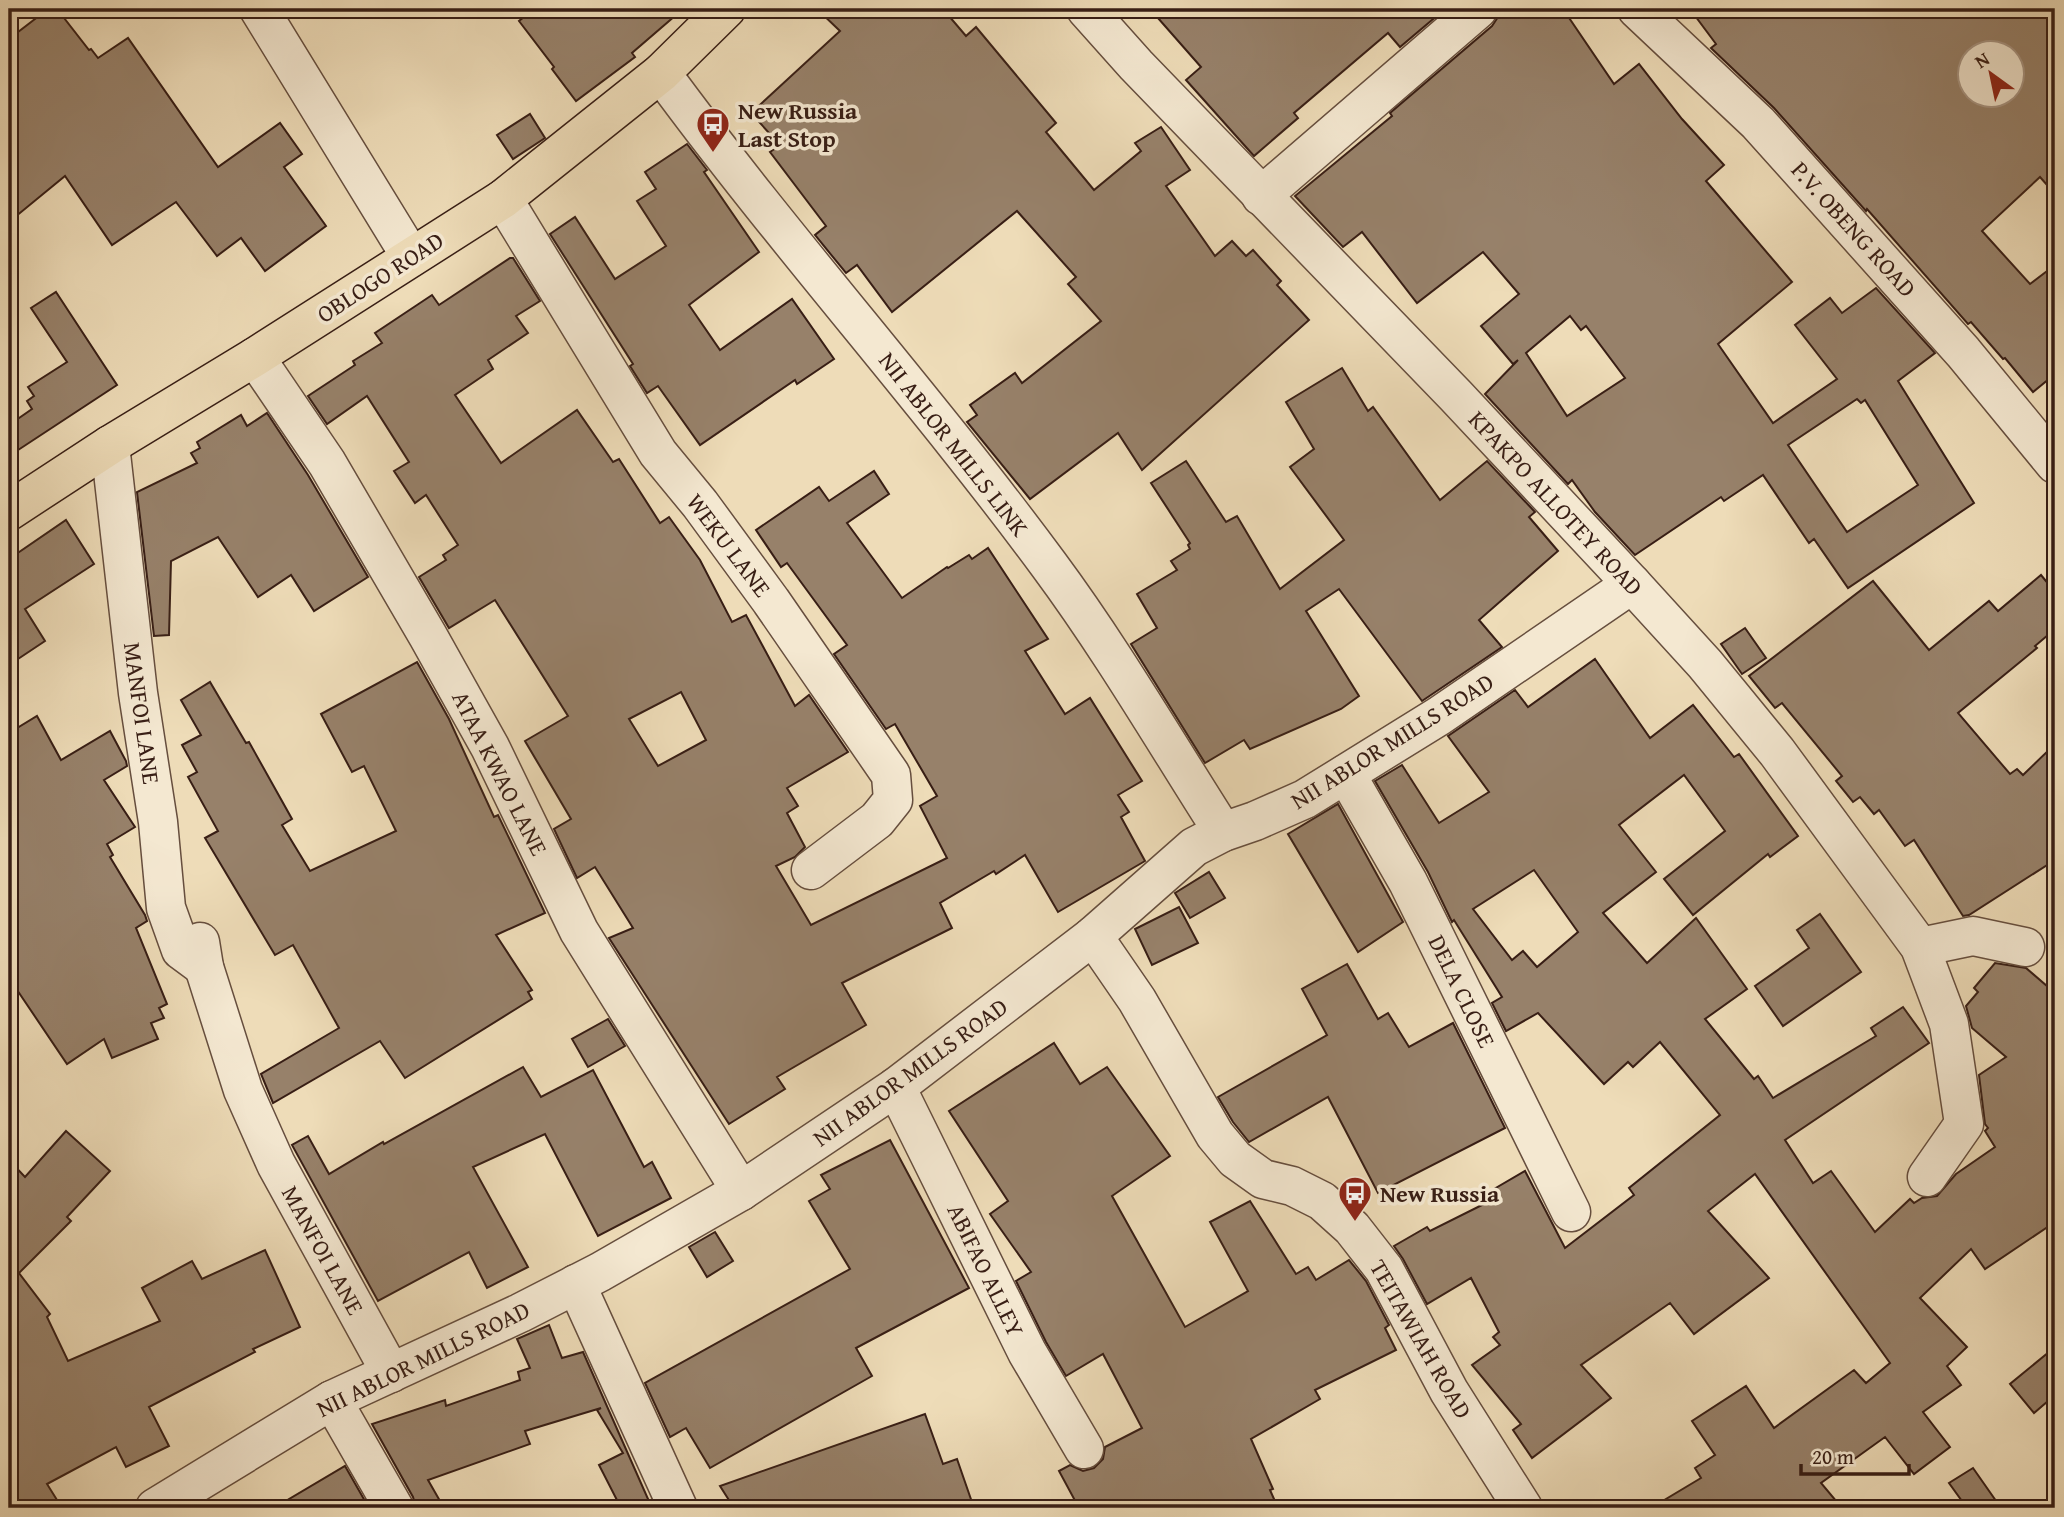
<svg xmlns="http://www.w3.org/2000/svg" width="2064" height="1517" viewBox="0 0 2064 1517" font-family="'Gentium Book Plus',serif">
  <rect width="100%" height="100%" fill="#eedcb8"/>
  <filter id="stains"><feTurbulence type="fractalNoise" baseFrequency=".00286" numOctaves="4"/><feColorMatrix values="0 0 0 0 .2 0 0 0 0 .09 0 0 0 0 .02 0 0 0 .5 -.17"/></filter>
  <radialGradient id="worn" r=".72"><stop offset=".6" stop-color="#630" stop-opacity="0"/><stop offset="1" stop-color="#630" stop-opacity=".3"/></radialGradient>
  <!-- building -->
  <g fill="#97816a" stroke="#381e15" stroke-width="2" fill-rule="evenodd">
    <path d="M 48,9 L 57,9 L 89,50 L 91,49 L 98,58 L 128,38 L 218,167 L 280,123 L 302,154 L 284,167 L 326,226 L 265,271 L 241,238 L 217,256 L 176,202 L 112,245 L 65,176 L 9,222 L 9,39 Z"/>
    <path d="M 534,9 L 683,9 L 632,53 L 635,57 L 576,101 L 552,69 L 554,67 L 519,21 Z"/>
    <path d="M 817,9 L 943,9 L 966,36 L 976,27 L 1056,123 L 1046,132 L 1094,190 L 1141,151 L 1135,143 L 1161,127 L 1190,170 L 1166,186 L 1215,256 L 1232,241 L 1246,256 L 1253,250 L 1281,281 L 1277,285 L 1309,320 L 1142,470 L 1118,433 L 1030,499 L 967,422 L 977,415 L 970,405 L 1015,373 L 1022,383 L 1101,321 L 1068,284 L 1076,277 L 1017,211 L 892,312 L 857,265 L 846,273 L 815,235 L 826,226 L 770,152 L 780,145 L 751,113 L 840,31 Z"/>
    <path d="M 1150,9 L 1445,9 L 1400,47 L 1388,33 L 1294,113 L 1298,118 L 1254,156 L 1186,80 L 1201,67 Z"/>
    <path d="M 1499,9 L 1563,9 L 1614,84 L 1639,64 L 1682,119 L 1724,165 L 1706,181 L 1792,282 L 1718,344 L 1773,423 L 1837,379 L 1795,325 L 1830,298 L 1842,313 L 1876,288 L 1935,353 L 1898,381 L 1974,503 L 1848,588 L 1814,539 L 1809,543 L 1763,475 L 1724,501 L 1721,497 L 1635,555 L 1595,512 L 1572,480 L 1568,484 L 1485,394 L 1518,360 L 1513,364 L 1481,326 L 1519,294 L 1483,252 L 1417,303 L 1362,232 L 1343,247 L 1295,196 L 1392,116 L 1390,113 L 1492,26 L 1498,17 ZM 1570,316 L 1581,330 L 1586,326 L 1625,378 L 1567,416 L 1526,353 ZM 1857,399 L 1861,403 L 1865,400 L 1918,485 L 1847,532 L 1788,445 Z"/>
    <path d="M 1690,9 L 2055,9 L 2055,194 L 2040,177 L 1982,231 L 2030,284 L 2055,265 L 2055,374 L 2033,392 L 2005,358 L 2003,359 L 1971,322 L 1968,324 L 1867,209 L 1866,211 L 1774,108 L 1711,48 L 1716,44 ZM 1970,52 L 2012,52 L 2012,94 L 1970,94 Z"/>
    <path d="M 530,114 L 545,138 L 513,159 L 497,135 Z"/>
    <path d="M 687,144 L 707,170 L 704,172 L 759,252 L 689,305 L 720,350 L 792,299 L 834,359 L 797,384 L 795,380 L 700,445 L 658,386 L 647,393 L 630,366 L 633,364 L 550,234 L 575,217 L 615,279 L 666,246 L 637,201 L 656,189 L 645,172 Z"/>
    <path d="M 510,258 L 513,258 L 540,301 L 516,316 L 528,333 L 488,360 L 493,369 L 455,395 L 501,463 L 577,410 L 613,462 L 619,459 L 660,523 L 669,517 L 700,560 L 732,622 L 746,615 L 795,706 L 809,695 L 848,752 L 787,788 L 798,806 L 787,813 L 805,847 L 795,857 L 776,866 L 811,925 L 947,858 L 920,806 L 937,796 L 895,724 L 886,729 L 834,654 L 847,645 L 787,563 L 781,567 L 756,530 L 819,487 L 829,501 L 874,471 L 889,494 L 847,523 L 902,598 L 947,567 L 948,568 L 969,555 L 972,559 L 988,548 L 1048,639 L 1025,651 L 1065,714 L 1090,698 L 1142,781 L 1118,795 L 1129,812 L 1121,817 L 1145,861 L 1058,912 L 1025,855 L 996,874 L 994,871 L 940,903 L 952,928 L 842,983 L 866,1025 L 777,1077 L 785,1089 L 729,1124 L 609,938 L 633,928 L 595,867 L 577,878 L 554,829 L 571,819 L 525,741 L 568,716 L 495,600 L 449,628 L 419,577 L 446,560 L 443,555 L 458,545 L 426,495 L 415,503 L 394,471 L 409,462 L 367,396 L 327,424 L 308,396 L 355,365 L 353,361 L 382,343 L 375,333 L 432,295 L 439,305 ZM 681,692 L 706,740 L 658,766 L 629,719 Z"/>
    <path d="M 56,292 L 117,385 L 9,456 L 9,425 L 32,409 L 27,401 L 34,396 L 28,387 L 67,362 L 31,308 Z"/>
    <path d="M 1342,368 L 1368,411 L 1373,407 L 1440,500 L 1487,461 L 1535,512 L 1529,517 L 1558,551 L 1479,620 L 1502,647 L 1422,701 L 1339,589 L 1306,611 L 1359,696 L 1341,709 L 1250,749 L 1244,740 L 1205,763 L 1131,644 L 1157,628 L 1137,594 L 1177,570 L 1171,561 L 1190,549 L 1188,545 L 1190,543 L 1151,483 L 1186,461 L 1226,522 L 1237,516 L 1280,589 L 1344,540 L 1290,467 L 1314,449 L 1286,402 Z"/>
    <path d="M 267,413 L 308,475 L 368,577 L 314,611 L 291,575 L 258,597 L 218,537 L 171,561 L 169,635 L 154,636 L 137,492 L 197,463 L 191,453 L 200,448 L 197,442 L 241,415 L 247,426 Z"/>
    <path d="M 66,520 L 94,564 L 25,609 L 45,641 L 9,665 L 9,559 Z"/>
    <path d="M 2041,575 L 2055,592 L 2055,629 L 2035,646 L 2037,648 L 1958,713 L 2010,774 L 2017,769 L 2023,775 L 2055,744 L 2055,860 L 1969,915 L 1963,916 L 1914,840 L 1905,846 L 1879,810 L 1874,814 L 1860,797 L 1853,802 L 1836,781 L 1842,776 L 1782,703 L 1775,708 L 1749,676 L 1873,581 L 1929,650 L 1989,601 L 1998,611 Z"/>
    <path d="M 1745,628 L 1766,658 L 1742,674 L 1721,644 Z"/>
    <path d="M 1595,659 L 1650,738 L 1693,705 L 1734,757 L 1739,754 L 1798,836 L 1770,857 L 1768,854 L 1693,915 L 1664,879 L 1725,831 L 1684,775 L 1619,825 L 1656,872 L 1603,913 L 1647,963 L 1696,918 L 1747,989 L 1705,1019 L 1754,1079 L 1758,1076 L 1773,1098 L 1876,1036 L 1871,1028 L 1903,1007 L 1929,1043 L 1785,1140 L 1813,1183 L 1831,1171 L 1875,1232 L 1910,1199 L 1914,1203 L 1922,1198 L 1937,1196 L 1956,1174 L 1995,1147 L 1985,1131 L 1988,1128 L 1985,1124 L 1979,1075 L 2006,1057 L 1972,1028 L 1966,1006 L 1978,992 L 1974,988 L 1995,963 L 2026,968 L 2055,993 L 2055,1222 L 1985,1269 L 1971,1249 L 1920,1298 L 1967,1347 L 1947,1366 L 1961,1385 L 1923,1412 L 1950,1447 L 1914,1474 L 1885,1437 L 1821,1483 L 1842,1508 L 1651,1508 L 1701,1478 L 1695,1468 L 1715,1455 L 1692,1421 L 1746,1386 L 1774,1428 L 1854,1370 L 1866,1383 L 1890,1363 L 1755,1174 L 1708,1211 L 1769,1278 L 1694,1334 L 1670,1303 L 1581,1365 L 1611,1398 L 1532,1458 L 1513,1430 L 1521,1424 L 1472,1365 L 1500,1345 L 1493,1337 L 1499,1332 L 1471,1278 L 1427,1304 L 1403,1259 L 1394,1246 L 1427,1227 L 1430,1231 L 1486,1203 L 1482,1196 L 1525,1171 L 1565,1248 L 1634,1195 L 1629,1188 L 1720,1115 L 1660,1042 L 1633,1067 L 1628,1062 L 1604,1084 L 1538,1013 L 1506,1031 L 1492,1003 L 1502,997 L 1454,920 L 1452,922 L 1428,872 L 1375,781 L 1402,765 L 1439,823 L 1489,792 L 1448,736 L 1515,690 L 1528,707 ZM 1534,870 L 1578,932 L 1537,967 L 1523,951 L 1512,960 L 1473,909 Z"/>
    <path d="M 417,662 L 449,719 L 494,817 L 498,815 L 545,913 L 496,935 L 532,990 L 528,992 L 532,999 L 405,1078 L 380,1041 L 273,1103 L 261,1074 L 339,1028 L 293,945 L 275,955 L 205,838 L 218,831 L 188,777 L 197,772 L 182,745 L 201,735 L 181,700 L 210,682 L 246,743 L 249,742 L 292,819 L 282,825 L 310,871 L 396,831 L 364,766 L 352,772 L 321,714 Z"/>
    <path d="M 37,716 L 61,760 L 110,731 L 126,761 L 127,766 L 104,780 L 135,827 L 107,844 L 113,855 L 110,857 L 145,915 L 147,921 L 136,928 L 167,1004 L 159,1008 L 164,1018 L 151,1023 L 158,1039 L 112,1058 L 104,1039 L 67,1064 L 9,978 L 9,733 Z"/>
    <path d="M 1338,804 L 1403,922 L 1358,952 L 1288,834 Z"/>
    <path d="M 1209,872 L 1225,898 L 1190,918 L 1175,893 Z"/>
    <path d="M 1179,907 L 1198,943 L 1152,965 L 1135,929 Z"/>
    <path d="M 1820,914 L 1861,972 L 1783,1026 L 1755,986 L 1809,948 L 1797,930 Z"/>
    <path d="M 1347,964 L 1378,1019 L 1388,1013 L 1409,1047 L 1453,1023 L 1505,1128 L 1378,1193 L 1328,1097 L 1249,1142 L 1233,1122 L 1218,1097 L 1327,1035 L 1302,989 Z"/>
    <path d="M 608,1019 L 625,1046 L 588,1067 L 572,1039 Z"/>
    <path d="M 1054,1043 L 1080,1084 L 1107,1067 L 1170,1156 L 1112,1196 L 1185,1327 L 1248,1291 L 1210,1222 L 1250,1201 L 1296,1274 L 1308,1267 L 1316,1280 L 1349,1260 L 1366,1281 L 1389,1325 L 1385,1328 L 1396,1350 L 1315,1390 L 1320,1399 L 1251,1439 L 1273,1489 L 1270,1490 L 1278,1508 L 1079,1508 L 1059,1471 L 1070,1465 L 1083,1471 L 1094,1468 L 1103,1459 L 1105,1447 L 1142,1428 L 1103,1354 L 1066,1376 L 1046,1342 L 1016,1281 L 1031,1272 L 990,1214 L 1008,1201 L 949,1111 Z"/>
    <path d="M 523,1067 L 541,1097 L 593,1070 L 644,1167 L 652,1162 L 671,1198 L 598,1236 L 545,1134 L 473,1167 L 528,1267 L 487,1288 L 469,1252 L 378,1301 L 292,1145 L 308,1136 L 329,1174 L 383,1142 L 384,1144 Z"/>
    <path d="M 66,1131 L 110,1171 L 67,1217 L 71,1221 L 19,1273 L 50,1314 L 47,1317 L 68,1361 L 160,1321 L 142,1288 L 192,1261 L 202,1279 L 265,1250 L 300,1327 L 253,1349 L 255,1352 L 149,1407 L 169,1446 L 126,1467 L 116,1447 L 47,1484 L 62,1508 L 9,1508 L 9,1160 L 25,1177 Z"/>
    <path d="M 890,1140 L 969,1288 L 856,1348 L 872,1376 L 710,1468 L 686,1428 L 670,1437 L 645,1383 L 850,1269 L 809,1201 L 830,1189 L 821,1175 Z"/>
    <path d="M 715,1232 L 733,1261 L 707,1277 L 689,1247 Z"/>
    <path d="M 549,1325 L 562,1358 L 583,1352 L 652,1508 L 621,1508 L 599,1465 L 623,1453 L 597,1410 L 601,1408 L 525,1431 L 530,1444 L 428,1480 L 444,1508 L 416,1508 L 413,1497 L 372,1424 L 445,1400 L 446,1406 L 520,1380 L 518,1372 L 530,1368 L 517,1339 Z"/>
    <path d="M 2055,1347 L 2055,1395 L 2034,1413 L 2010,1384 Z"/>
    <path d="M 925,1414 L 943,1464 L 957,1459 L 974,1508 L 734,1508 L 720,1486 Z"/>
    <path d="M 345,1466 L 369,1508 L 274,1508 Z"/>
    <path d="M 1973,1468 L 2001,1508 L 1967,1508 L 1949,1483 Z"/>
  </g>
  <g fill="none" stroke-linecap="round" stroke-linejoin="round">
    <defs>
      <g id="minor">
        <path d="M 259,9 L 411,257"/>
        <path d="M 1086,9 L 1136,65 L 1456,396 L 1632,584 L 1705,664 L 1777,752 L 1920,947 L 1949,1024 L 1964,1124 L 1927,1177"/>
        <path d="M 1637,9 L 1758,123 L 1963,352 L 2055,464"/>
        <path d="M 661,73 C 785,242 925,397 1049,565 C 1112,650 1166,743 1223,832"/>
        <path d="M 1261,196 L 1478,9"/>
        <path d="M 503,199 L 658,453 L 700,504 L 771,601 L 891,775 L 893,800 L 877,820 L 811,870"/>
        <path d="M 255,357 L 327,463 L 428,636 L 490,747 L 579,931 L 741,1191"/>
        <path d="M 110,445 L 138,693 L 158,822 L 166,908 L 181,950 L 204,967"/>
        <path d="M 1346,774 L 1408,882 L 1571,1212"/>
        <path d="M 1093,936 L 1137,1000 L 1215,1135 L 1235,1159 L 1263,1179 L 1292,1186 L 1322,1201 L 1352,1228 L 1384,1269 L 1449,1391 L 1523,1508"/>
        <path d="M 200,942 L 204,967 L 243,1090 L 276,1164 L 391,1373"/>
        <path d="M 1920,947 L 1973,936 L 2025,947"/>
        <path d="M 896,1087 L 1027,1352 L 1084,1449"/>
        <path d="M 576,1284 L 678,1508"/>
        <path d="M 332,1400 L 394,1508"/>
        <path d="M 155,1508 L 332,1400 L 520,1313 L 600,1272 L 741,1191 L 896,1087 L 1093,936 L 1194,847 L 1223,832 L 1255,821 L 1305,799 L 1439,716 L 1632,584"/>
      </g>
      <path id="major" d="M 9,511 L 110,445 L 255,357 L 503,199 L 661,73 L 726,9"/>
    </defs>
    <!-- minor casing -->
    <use href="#minor" stroke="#664e3e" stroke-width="41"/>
    <!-- major casing -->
    <use href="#major" stroke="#381e15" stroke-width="41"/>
    <!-- minor -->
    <use href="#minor" stroke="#f4e8d1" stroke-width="38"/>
    <!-- major -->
    <use href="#major" stroke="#eedcb8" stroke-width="38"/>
  </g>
  <!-- icons -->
  <defs>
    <symbol id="bus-pin" viewBox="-11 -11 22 30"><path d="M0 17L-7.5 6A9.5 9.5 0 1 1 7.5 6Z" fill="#8f2418" stroke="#f4e8d1"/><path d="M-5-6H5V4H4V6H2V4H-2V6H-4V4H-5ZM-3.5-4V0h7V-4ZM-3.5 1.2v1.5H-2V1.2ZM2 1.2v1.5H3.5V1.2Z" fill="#fff"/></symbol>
  </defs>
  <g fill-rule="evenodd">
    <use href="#bus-pin" x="694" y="105" width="38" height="52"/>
    <use href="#bus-pin" x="1336" y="1174" width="38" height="52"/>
  </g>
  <g text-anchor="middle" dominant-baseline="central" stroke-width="7" stroke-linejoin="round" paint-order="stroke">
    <!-- poi labels -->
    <g font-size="24" font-weight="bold" fill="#381e15" stroke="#f4e8d1" text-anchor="start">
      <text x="738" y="110">New Russia<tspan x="738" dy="28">Last Stop</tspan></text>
      <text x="1380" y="1193">New Russia</text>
    </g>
    <!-- street labels -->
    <g font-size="24" fill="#381e15" stroke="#f4e8d1">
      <text transform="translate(1854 229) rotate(48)">P.V. OBENG ROAD</text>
      <text transform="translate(380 277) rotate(-33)">OBLOGO ROAD</text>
      <text transform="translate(954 444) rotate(52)">NII ABLOR MILLS LINK</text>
      <text transform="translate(1556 503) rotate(47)">KPAKPO ALLOTEY ROAD</text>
      <text transform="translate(729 545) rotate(53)">WEKU LANE</text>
      <text transform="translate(142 713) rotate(82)">MANFOI LANE</text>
      <text transform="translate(1392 741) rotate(-32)">NII ABLOR MILLS ROAD</text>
      <text transform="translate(500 773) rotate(63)">ATAA KWAO LANE</text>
      <text transform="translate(1462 991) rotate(64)">DELA CLOSE</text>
      <text transform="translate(910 1072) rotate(-36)">NII ABLOR MILLS ROAD</text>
      <text transform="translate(323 1250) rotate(61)">MANFOI LANE</text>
      <text transform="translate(986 1270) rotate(64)">ABIFAO ALLEY</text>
      <text transform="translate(1421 1339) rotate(60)">TEITAWIAH ROAD</text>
      <text transform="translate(423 1359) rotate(-26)">NII ABLOR MILLS ROAD</text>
    </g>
  </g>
  <!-- margin -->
  <rect width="2064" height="1517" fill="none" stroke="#eedcb8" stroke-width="35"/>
  <rect x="10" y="10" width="2043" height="1496" fill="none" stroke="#381e15" stroke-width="3.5"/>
  <rect x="18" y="18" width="2029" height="1482" fill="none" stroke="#381e15" stroke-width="2"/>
  <!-- north arrow -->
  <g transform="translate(1991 74) rotate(327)"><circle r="33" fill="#f4e8d1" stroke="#a99786" stroke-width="2"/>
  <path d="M0-5L12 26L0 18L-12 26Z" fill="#8f2418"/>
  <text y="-10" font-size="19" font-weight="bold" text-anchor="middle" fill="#381e15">N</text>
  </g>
  <!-- scale -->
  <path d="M1801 1464v10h108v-10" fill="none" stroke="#381e15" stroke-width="3.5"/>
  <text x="1812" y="1464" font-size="21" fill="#381e15" stroke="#f4e8d1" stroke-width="5" paint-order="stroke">20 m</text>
  <rect width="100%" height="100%" filter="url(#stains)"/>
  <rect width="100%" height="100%" fill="url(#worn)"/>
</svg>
